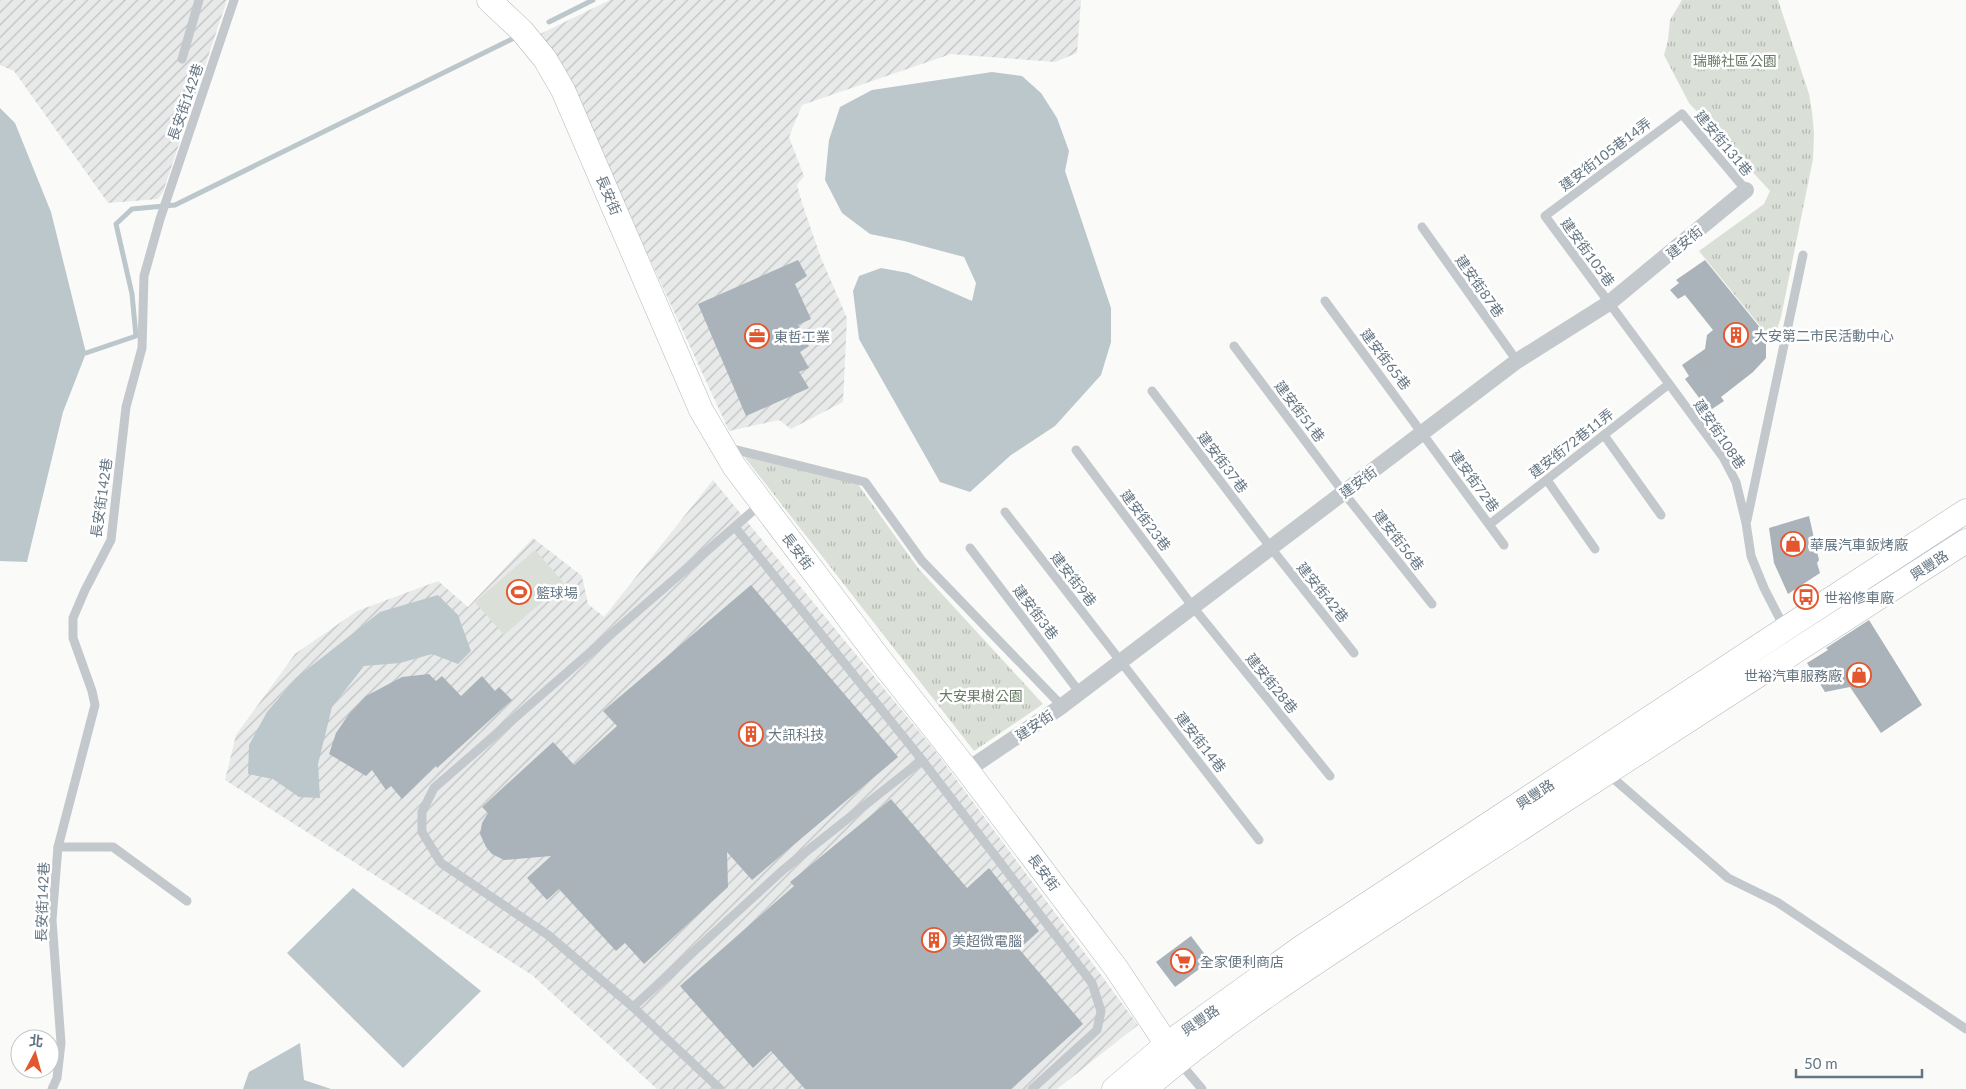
<svg xmlns="http://www.w3.org/2000/svg" width="1966" height="1089" viewBox="0 0 1966 1089" font-family="Lato,'Noto Sans TC',sans-serif">
  <defs>
    <pattern id="industrial-furrows" width="10" height="10" patternUnits="userSpaceOnUse" patternTransform="scale(1.25)"><rect width="10" height="10" fill="#e8e9e9"/><path d="M-1 1l2-2M0 10L10 0M9 11l2-2" fill="none" stroke="#c0c1c2"/></pattern>
    <pattern id="park-tufts" width="24" height="20" patternUnits="userSpaceOnUse" patternTransform="scale(1.25)"><rect width="24" height="20" fill="#dadfd7"/><path d="M3 7l-1-3M5 7V3M7 7l1-3M15 17l-1-3M17 17v-4M19 17l1-3" fill="none" stroke="#b4b9b4"/></pattern>
  </defs>
  <rect width="100%" height="100%" fill="#fafaf8"/>
  <!-- industrial -->
  <g fill="url(#industrial-furrows)">
    <path d="M 0,0 L 227,0 L 163,192 L 158,199 L 108,203 L 14,71 L 0,65 Z"/>
    <path d="M 610,0 L 1081,0 L 1077,53 L 1055,62 L 951,54 L 802,105 L 789,137 L 804,176 L 797,185 L 802,203 L 821,258 L 847,318 L 843,402 L 791,429 L 779,420 L 729,431 L 564,73 L 538,35 Z"/>
    <path d="M 713,480 L 936,752 L 1138,1025 L 1057,1089 L 657,1089 L 532,975 L 225,780 L 236,735 L 295,654 L 357,611 L 438,581 L 468,607 L 533,538 L 582,576 L 588,604 L 604,617 Z"/>
  </g>
  <!-- grass -->
  <path fill="#dadfd7" d="M 535,550 L 564,583 L 504,635 L 475,602 Z"/>
  <!-- park -->
  <g fill="url(#park-tufts)">
    <path d="M 1682,0 L 1778,0 L 1809,94 L 1812,111 L 1814,134 L 1813,159 L 1781,317 L 1773,342 L 1699,251 L 1764,204 L 1770,191 L 1689,103 L 1664,55 L 1668,40 L 1670,20 Z"/>
    <path d="M 743,455 L 857,483 L 918,568 L 1043,704 L 974,751 Z"/>
  </g>
  <!-- water -->
  <g fill="#bbc7cb">
    <path d="M 992,72 L 1022,76 L 1041,93 L 1057,118 L 1069,151 L 1065,171 L 1111,308 L 1111,342 L 1101,375 L 1055,426 L 1011,455 L 970,492 L 940,482 L 859,339 L 853,291 L 859,276 L 881,268 L 908,273 L 972,301 L 976,283 L 964,257 L 904,241 L 870,234 L 842,213 L 825,180 L 829,140 L 840,107 L 872,90 Z"/>
    <path d="M 0,108 L 15,123 L 51,212 L 86,353 L 63,412 L 27,562 L 0,561 Z"/>
    <path d="M 438,595 L 458,615 L 471,651 L 458,664 L 432,654 L 400,663 L 364,666 L 332,707 L 318,764 L 320,798 L 299,797 L 273,779 L 248,774 L 249,745 L 267,712 L 296,678 L 380,612 Z"/>
    <path d="M 353,888 L 481,991 L 403,1068 L 287,953 Z"/>
    <path d="M 300,1043 L 304,1080 L 331,1089 L 243,1089 L 249,1072 Z"/>
  </g>
  <g fill="none" stroke-linecap="round" stroke-linejoin="round">
    <!-- stream -->
    <g stroke="#bbc7cb" stroke-width="5">
      <path d="M 549,22 L 593,0"/>
      <path d="M 86,353 L 136,336 L 132,294 L 116,224 L 132,209 L 175,205 L 512,39"/>
    </g>
  </g>
  <!-- building -->
  <g fill="#aab3b9">
    <path d="M 798,260 L 807,276 L 795,284 L 811,319 L 798,325 L 809,346 L 800,352 L 809,368 L 799,372 L 809,388 L 746,416 L 698,304 Z"/>
    <path d="M 1705,260 L 1766,335 L 1766,358 L 1753,372 L 1721,397 L 1724,401 L 1709,411 L 1685,379 L 1689,376 L 1682,365 L 1705,349 L 1707,335 L 1713,330 L 1685,295 L 1678,299 L 1670,290 L 1679,283 L 1676,280 Z"/>
    <path d="M 1809,516 L 1819,560 L 1817,563 L 1820,573 L 1788,594 L 1774,563 L 1769,528 Z"/>
    <path d="M 751,585 L 898,757 L 752,880 L 727,852 L 728,887 L 644,964 L 625,943 L 616,951 L 559,889 L 547,900 L 527,878 L 551,856 L 504,860 L 492,854 L 486,847 L 480,834 L 482,823 L 488,813 L 482,807 L 553,742 L 574,765 L 617,726 L 603,711 Z"/>
    <path d="M 1869,620 L 1922,705 L 1881,733 L 1850,687 L 1825,692 L 1807,663 L 1828,650 L 1826,648 Z"/>
    <path d="M 429,674 L 436,681 L 442,676 L 461,696 L 482,676 L 495,691 L 499,687 L 512,700 L 437,768 L 436,766 L 402,799 L 391,786 L 386,790 L 372,770 L 366,776 L 329,754 L 336,733 L 349,714 L 366,696 L 402,677 Z"/>
    <path d="M 891,799 L 967,888 L 989,868 L 1039,931 L 1019,949 L 1083,1024 L 1011,1089 L 805,1089 L 771,1051 L 753,1068 L 680,986 L 794,886 L 790,882 Z"/>
    <path d="M 1191,936 L 1210,961 L 1175,987 L 1156,962 Z"/>
  </g>
  <g fill="none" stroke-linecap="round" stroke-linejoin="round">
    <defs>
      <g id="secondary">
        <path d="M 489,0 L 522,31 L 545,59 L 563,90 L 701,410 L 734,466 L 881,661 L 967,770 L 1116,968 L 1178,1061"/>
        <path d="M 1114,1089 L 1167,1044 L 1302,947 L 1785,629 L 1966,511"/>
        <path d="M 1145,1089 C 1241,1007 1349,941 1454,872 C 1624,761 1795,652 1966,541"/>
      </g>
    </defs>
    <!-- secondary casing -->
    <use href="#secondary" stroke="#b3babf" stroke-width="25"/>
    <!-- lane -->
    <g stroke="#c3c8cc" stroke-width="9">
      <path d="M 182,59 L 199,0"/>
      <path d="M 1746,190 L 1682,114 L 1545,216 L 1723,457 L 1736,482 L 1746,523 L 1751,556 L 1764,588 L 1785,629"/>
      <path d="M 1422,227 L 1517,361"/>
      <path d="M 1325,301 L 1504,545"/>
      <path d="M 1234,346 L 1344,493 L 1432,604"/>
      <path d="M 1152,391 L 1271,548 L 1354,653"/>
      <path d="M 1604,435 L 1661,515"/>
      <path d="M 729,448 L 865,482 L 922,561 L 1062,706"/>
      <path d="M 1076,450 L 1193,607 L 1330,776"/>
      <path d="M 1547,480 L 1595,549"/>
      <path d="M 1005,512 L 1259,840"/>
      <path d="M 1747,520 L 1803,255"/>
      <path d="M 1490,524 L 1669,384"/>
      <path d="M 735,527 L 922,760 L 1092,983 L 1101,1011 L 1097,1030 L 1032,1089"/>
      <path d="M 970,548 L 1080,693"/>
      <path d="M 1607,773 L 1728,878 L 1777,902 L 1966,1029"/>
      <path d="M 58,847 L 113,847 L 187,901"/>
      <path d="M 633,1007 L 783,870 L 922,760"/>
      <path d="M 1180,1063 L 1202,1089"/>
      <path d="M 52,1089 L 57,1078 L 61,1043 L 52,920 L 58,847 L 95,705 L 92,691 L 73,638 L 73,618 L 85,590 L 111,540 L 126,407 L 142,348 L 144,276 L 160,219 L 234,0"/>
      <path d="M 720,1089 L 633,1007 L 548,935 L 441,863 L 422,832 L 422,812 L 434,788 L 762,503"/>
    </g>
    <!-- street -->
    <path stroke="#c3c8cc" stroke-width="16" d="M 967,770 L 1062,706 L 1517,361 L 1609,303 L 1746,190"/>
    <!-- secondary -->
    <use href="#secondary" stroke="#fff" stroke-width="24"/>
  </g>
  <!-- icons -->
  <defs>
    <symbol id="building-ring" viewBox="-11 -11 22 22"><circle r="9.5" fill="#fff" stroke="#e4572e" stroke-width="1.5"/><path d="M-4-6H4V6H1V3H-1V6H-4ZM-2.5-4.3h1.7v1.8h-1.7ZM.8-4.3h1.7v1.8H.8ZM-2.5-1h1.7V.8h-1.7ZM.8-1h1.7V.8H.8Z" fill="#e4572e"/></symbol>
    <symbol id="office-ring" viewBox="-11 -11 22 22"><circle r="9.5" fill="#fff" stroke="#e4572e" stroke-width="1.5"/><path d="M-6-3h4V-5.5h4V-3h4V5H-6ZM-1-4.5V-3h2v-1.5ZM-6 0V1H6V0Z" fill="#e4572e"/></symbol>
    <symbol id="shop-ring" viewBox="-11 -11 22 22"><circle r="9.5" fill="#fff" stroke="#e4572e" stroke-width="1.5"/><path d="M-5-2.5h2.3a2.7 3.5 0 0 1 5.4 0H5L5.5 6h-11ZM-1.5-2.5h3a1.5 2.3 0 0 0-3 0Z" fill="#e4572e"/></symbol>
    <symbol id="stadium-ring" viewBox="-11 -11 22 22"><circle r="9.5" fill="#fff" stroke="#e4572e" stroke-width="1.5"/><path d="M0-5a6.5 5 0 1 0 0 10a6.5 5 0 1 0 0-10ZM-3.5-1.8h7v3.6h-7Z" fill="#e4572e"/></symbol>
    <symbol id="bus-ring" viewBox="-11 -11 22 22"><circle r="9.5" fill="#fff" stroke="#e4572e" stroke-width="1.5"/><path d="M-5-6H5V4H4V6H2V4H-2V6H-4V4H-5ZM-3.5-4V0h7V-4ZM-3.5 1.2v1.5H-2V1.2ZM2 1.2v1.5H3.5V1.2Z" fill="#e4572e"/></symbol>
    <symbol id="supermarket-ring" viewBox="-11 -11 22 22"><circle r="9.5" fill="#fff" stroke="#e4572e" stroke-width="1.5"/><path d="M-6-5.5h2.5l.6 2H6L4.5 2H-2.5L-4.4-4H-6ZM-1.5 3.2a1.3 1.3 0 1 0 .1 0ZM3 3.2a1.3 1.3 0 1 0 .1 0Z" fill="#e4572e"/></symbol>
  </defs>
  <g fill-rule="evenodd">
    <use href="#building-ring" x="1722" y="321" width="28" height="28"/>
    <use href="#office-ring" x="743" y="322" width="28" height="28"/>
    <use href="#shop-ring" x="1779" y="530" width="28" height="28"/>
    <use href="#stadium-ring" x="505" y="578" width="28" height="28"/>
    <use href="#bus-ring" x="1792" y="583" width="28" height="28"/>
    <use href="#shop-ring" x="1845" y="661" width="28" height="28"/>
    <use href="#building-ring" x="737" y="720" width="28" height="28"/>
    <use href="#building-ring" x="920" y="926" width="28" height="28"/>
    <use href="#supermarket-ring" x="1169" y="947" width="28" height="28"/>
  </g>
  <g text-anchor="middle" dominant-baseline="central" stroke-width="5" stroke-linejoin="round" paint-order="stroke">
    <!-- park labels -->
    <g font-size="14" fill="#687a64" stroke="#fff">
      <text x="1735" y="60">瑞聯社區公園</text>
      <text x="981" y="695">大安果樹公園</text>
    </g>
    <!-- street labels -->
    <g font-size="14" fill="#657683" stroke="#fff">
      <text transform="translate(185 102) rotate(-71)">長安街142巷</text>
      <text transform="translate(1724 143) rotate(50)">建安街131巷</text>
      <text transform="translate(1605 154) rotate(-37)">建安街105巷14弄</text>
      <text transform="translate(609 195) rotate(67)">長安街</text>
      <text transform="translate(1684 242) rotate(-40)">建安街</text>
      <text transform="translate(1588 252) rotate(54)">建安街105巷</text>
      <text transform="translate(1480 286) rotate(55)">建安街87巷</text>
      <text transform="translate(1386 359) rotate(53)">建安街65巷</text>
      <text transform="translate(1300 411) rotate(53)">建安街51巷</text>
      <text transform="translate(1720 434) rotate(56)">建安街108巷</text>
      <text transform="translate(1571 443) rotate(-38)">建安街72巷11弄</text>
      <text transform="translate(1223 462) rotate(53)">建安街37巷</text>
      <text transform="translate(1475 481) rotate(54)">建安街72巷</text>
      <text transform="translate(1358 482) rotate(-37)">建安街</text>
      <text transform="translate(101 498) rotate(-82)">長安街142巷</text>
      <text transform="translate(1146 520) rotate(53)">建安街23巷</text>
      <text transform="translate(1399 540) rotate(52)">建安街56巷</text>
      <text transform="translate(798 551) rotate(53)">長安街</text>
      <text transform="translate(1929 565) rotate(-33)">興豐路</text>
      <text transform="translate(1074 579) rotate(52)">建安街9巷</text>
      <text transform="translate(1323 592) rotate(51)">建安街42巷</text>
      <text transform="translate(1036 612) rotate(53)">建安街3巷</text>
      <text transform="translate(1272 683) rotate(51)">建安街28巷</text>
      <text transform="translate(1034 725) rotate(-34)">建安街</text>
      <text transform="translate(1201 742) rotate(52)">建安街14巷</text>
      <text transform="translate(1535 794) rotate(-33)">興豐路</text>
      <text transform="translate(1044 872) rotate(53)">長安街</text>
      <text transform="translate(42 902) rotate(-88)">長安街142巷</text>
      <text transform="translate(1200 1020) rotate(-35)">興豐路</text>
    </g>
    <!-- poi labels -->
    <g font-size="14" fill="#657683" stroke="#fff" text-anchor="start">
      <text x="1754" y="335">大安第二市民活動中心</text>
      <text x="774" y="336">東哲工業</text>
      <text x="1810" y="544">華展汽車鈑烤廠</text>
      <text x="536" y="592">籃球場</text>
      <text x="1824" y="597">世裕修車廠</text>
      <text x="1842" y="675" text-anchor="end">世裕汽車服務廠</text>
      <text x="768" y="734">大訊科技</text>
      <text x="952" y="940">美超微電腦</text>
      <text x="1200" y="961">全家便利商店</text>
    </g>
  </g>
  <!-- north arrow -->
  <g transform="translate(35 1054) rotate(6)"><circle r="24" fill="#ffffff" stroke="#c1c8cd"/>
  <path d="M0-4L9 19L0 12L-9 19Z" fill="#e4572e"/>
  <text y="-8" font-size="14" font-weight="bold" text-anchor="middle" fill="#657683">北</text>
  </g>
  <!-- scale -->
  <path d="M1796 1069v8h126v-8" fill="none" stroke="#657683" stroke-width="2.5"/>
  <text x="1804" y="1069" font-size="15" fill="#657683" stroke="#ffffff" stroke-width="4" paint-order="stroke">50 m</text>
</svg>
